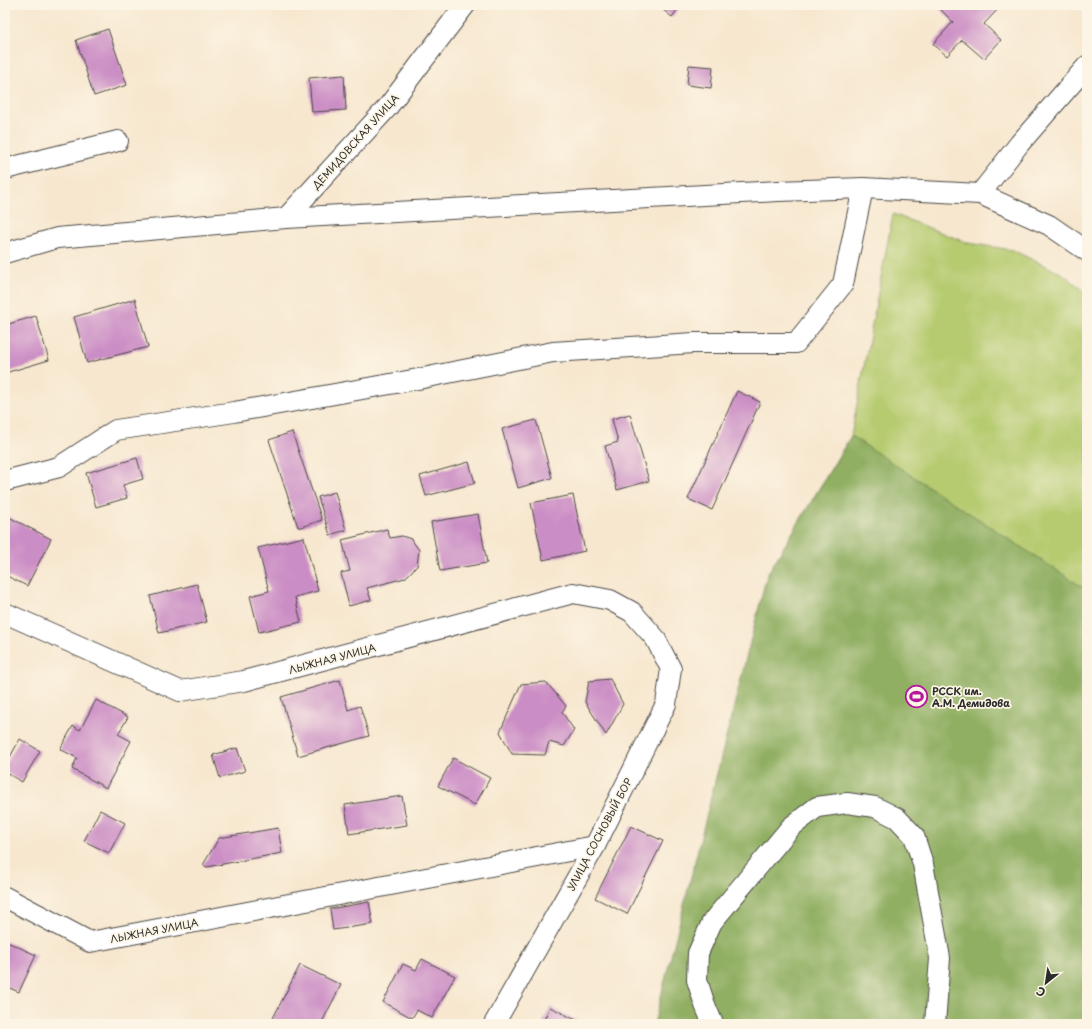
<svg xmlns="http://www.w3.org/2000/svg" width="1092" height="1029" viewBox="0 0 1092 1029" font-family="'Playpen Sans',sans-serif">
  <rect width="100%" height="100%" fill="#fcf5e5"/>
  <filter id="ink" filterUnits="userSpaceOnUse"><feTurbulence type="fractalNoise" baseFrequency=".025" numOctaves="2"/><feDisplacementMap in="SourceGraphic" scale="8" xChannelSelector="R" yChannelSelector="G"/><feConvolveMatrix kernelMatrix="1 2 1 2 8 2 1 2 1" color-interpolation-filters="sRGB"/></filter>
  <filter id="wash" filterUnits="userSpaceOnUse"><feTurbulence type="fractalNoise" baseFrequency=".012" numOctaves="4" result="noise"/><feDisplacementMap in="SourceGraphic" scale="16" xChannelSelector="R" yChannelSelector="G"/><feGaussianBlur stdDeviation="0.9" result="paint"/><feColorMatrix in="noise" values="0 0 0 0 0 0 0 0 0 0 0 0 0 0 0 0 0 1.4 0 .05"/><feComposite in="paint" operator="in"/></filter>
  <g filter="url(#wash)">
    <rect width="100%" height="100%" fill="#f7e7cf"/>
    <!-- green -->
    <path fill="#b6cb6f" stroke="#707b4d" d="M 893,214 L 968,243 L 1012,250 L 1063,274 L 1087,293 L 1087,1024 L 668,1024 L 722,817 L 767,575 L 851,436 Z"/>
    <!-- forest -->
    <path fill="#90af62" stroke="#5e6d46" d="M 851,436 L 1087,590 L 1087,1024 L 654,1024 L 767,575 Z"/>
    <g id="blocks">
      <!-- building -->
      <g fill="#cb8dc5">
        <path d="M 657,5 L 681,5 L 672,17 Z"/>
        <path d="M 936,5 L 1002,5 L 984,24 L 1001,40 L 984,59 L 962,40 L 947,56 L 933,44 L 953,22 Z"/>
        <path d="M 108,29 L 127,85 L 94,96 L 76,40 Z"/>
        <path d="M 689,65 L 713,67 L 711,88 L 687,85 Z"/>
        <path d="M 344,75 L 346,110 L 312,112 L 309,78 Z"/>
        <path d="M 135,299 L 148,347 L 87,363 L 74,317 Z"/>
        <path d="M 36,316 L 49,360 L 5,373 L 5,325 Z"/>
        <path d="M 737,391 L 760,402 L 712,510 L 688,499 Z"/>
        <path d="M 630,414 L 649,481 L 617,490 L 605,446 L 618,442 L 612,419 Z"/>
        <path d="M 536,420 L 552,478 L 518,488 L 502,429 Z"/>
        <path d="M 292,432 L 322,520 L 301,527 L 298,527 L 269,440 Z"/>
        <path d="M 137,458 L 143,479 L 123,485 L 127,498 L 96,507 L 86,473 Z"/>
        <path d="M 469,462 L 475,483 L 426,496 L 420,476 Z"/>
        <path d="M 335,492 L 346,530 L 330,535 L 318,497 Z"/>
        <path d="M 573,495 L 585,551 L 543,560 L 531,503 Z"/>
        <path d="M 478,514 L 487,563 L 440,571 L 431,522 Z"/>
        <path d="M 5,515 L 51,539 L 27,586 L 5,575 Z"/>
        <path d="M 387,529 L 390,538 L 402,536 L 411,539 L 419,550 L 417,566 L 405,578 L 367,588 L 371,600 L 349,606 L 341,573 L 350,571 L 342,540 Z"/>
        <path d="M 304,537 L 318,591 L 295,597 L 301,622 L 259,632 L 250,596 L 269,591 L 258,548 Z"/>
        <path d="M 197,584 L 207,622 L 159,633 L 150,596 Z"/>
        <path d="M 610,679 L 623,704 L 606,735 L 585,702 L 589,681 Z"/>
        <path d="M 340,680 L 348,710 L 360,706 L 369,736 L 298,756 L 281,697 Z"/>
        <path d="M 546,682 L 566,706 L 562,712 L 574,730 L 564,746 L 549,742 L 545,755 L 512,754 L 500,732 L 521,684 Z"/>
        <path d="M 96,700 L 128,717 L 118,734 L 131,741 L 106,788 L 72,769 L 77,758 L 60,749 L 73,726 L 80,730 Z"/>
        <path d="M 20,739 L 40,751 L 22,782 L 5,772 L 5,766 Z"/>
        <path d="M 237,748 L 245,771 L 220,778 L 213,755 Z"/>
        <path d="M 453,758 L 490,778 L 475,805 L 438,786 Z"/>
        <path d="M 402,796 L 407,825 L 349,834 L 345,805 Z"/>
        <path d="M 100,810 L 125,823 L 109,853 L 84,841 Z"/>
        <path d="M 631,826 L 663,841 L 627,914 L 595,898 Z"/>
        <path d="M 278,828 L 282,853 L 207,867 L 203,865 L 219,838 Z"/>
        <path d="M 369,902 L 373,924 L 333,930 L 330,909 Z"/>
        <path d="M 5,941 L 36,955 L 19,992 L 5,986 Z"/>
        <path d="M 422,959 L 455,976 L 432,1018 L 417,1010 L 412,1018 L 383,1002 L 403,964 L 416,970 Z"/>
        <path d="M 300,965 L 341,985 L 321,1024 L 281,1024 L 272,1020 Z"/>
        <path d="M 550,1007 L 584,1024 L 542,1024 Z"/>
      </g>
    </g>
  </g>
  <g filter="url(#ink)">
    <use href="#blocks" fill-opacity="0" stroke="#4a4744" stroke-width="1"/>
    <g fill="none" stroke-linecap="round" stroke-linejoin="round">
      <defs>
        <g id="minor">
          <path d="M 5,169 L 118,141"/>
          <path d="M 980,194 L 1020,143 L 1087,66"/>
          <path d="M 286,218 L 387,108 L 465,5"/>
          <path d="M 5,253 L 57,238 L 286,218 L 778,191 L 863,188 L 980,194 L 1049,225 L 1087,251"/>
          <path d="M 5,481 L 59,467 L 116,430 L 234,412 L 418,379 L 553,352 L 694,343 L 796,343 L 843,284 L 863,188"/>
          <path d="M 5,613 L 180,691 L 244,681 L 573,593 L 610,600 L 632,612 L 655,638 L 671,669 L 666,704 L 595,846 L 494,1024"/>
          <path d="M 5,897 L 90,942 L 595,846"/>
          <path d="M 713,1024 L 705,1005 L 697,980 L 698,953 L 712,922 L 791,827 L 817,807 L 847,803 L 875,807 L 897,818 L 914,836 L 923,864 L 940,958 L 935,1024"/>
        </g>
      </defs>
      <!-- minor casing -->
      <use href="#minor" stroke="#4a4744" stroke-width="22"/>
      <!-- minor -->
      <use href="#minor" stroke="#fff" stroke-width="20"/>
    </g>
  </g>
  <!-- icons -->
  <defs>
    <symbol id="stadium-ring" viewBox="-11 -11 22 22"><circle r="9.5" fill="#fcf5e5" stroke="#b5179e" stroke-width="1.5"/><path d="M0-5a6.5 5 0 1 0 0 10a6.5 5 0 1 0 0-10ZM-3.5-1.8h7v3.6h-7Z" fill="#b5179e"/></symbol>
  </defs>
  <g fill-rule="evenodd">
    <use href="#stadium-ring" x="904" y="684" width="25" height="25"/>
  </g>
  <g text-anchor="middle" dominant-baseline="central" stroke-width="3.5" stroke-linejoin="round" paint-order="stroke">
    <!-- street labels -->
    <g font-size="10" fill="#2b2b2b" stroke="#fcf5e5">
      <text transform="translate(355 141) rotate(-48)">ДЕМИДОВСКАЯ УЛИЦА</text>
      <text transform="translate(332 658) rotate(-15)">ЛЫЖНАЯ УЛИЦА</text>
      <text transform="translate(599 834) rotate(-62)">УЛИЦА СОСНОВЫЙ БОР</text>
      <text transform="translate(154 930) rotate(-11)">ЛЫЖНАЯ УЛИЦА</text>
    </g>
    <!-- poi labels -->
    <g font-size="10" font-weight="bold" fill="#2b2b2b" stroke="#fcf5e5" text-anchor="start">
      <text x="932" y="690">РССК им.<tspan x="932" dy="12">А.М. Демидова</tspan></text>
    </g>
  </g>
  <!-- margin -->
  <rect width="1092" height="1029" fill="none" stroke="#fcf5e5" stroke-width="20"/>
  <!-- north arrow -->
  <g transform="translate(1046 983) rotate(210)" stroke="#fcf5e5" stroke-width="3" paint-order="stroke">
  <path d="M0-3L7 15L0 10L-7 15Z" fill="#2b2b2b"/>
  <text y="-6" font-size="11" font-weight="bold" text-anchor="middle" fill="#2b2b2b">С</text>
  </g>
</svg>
